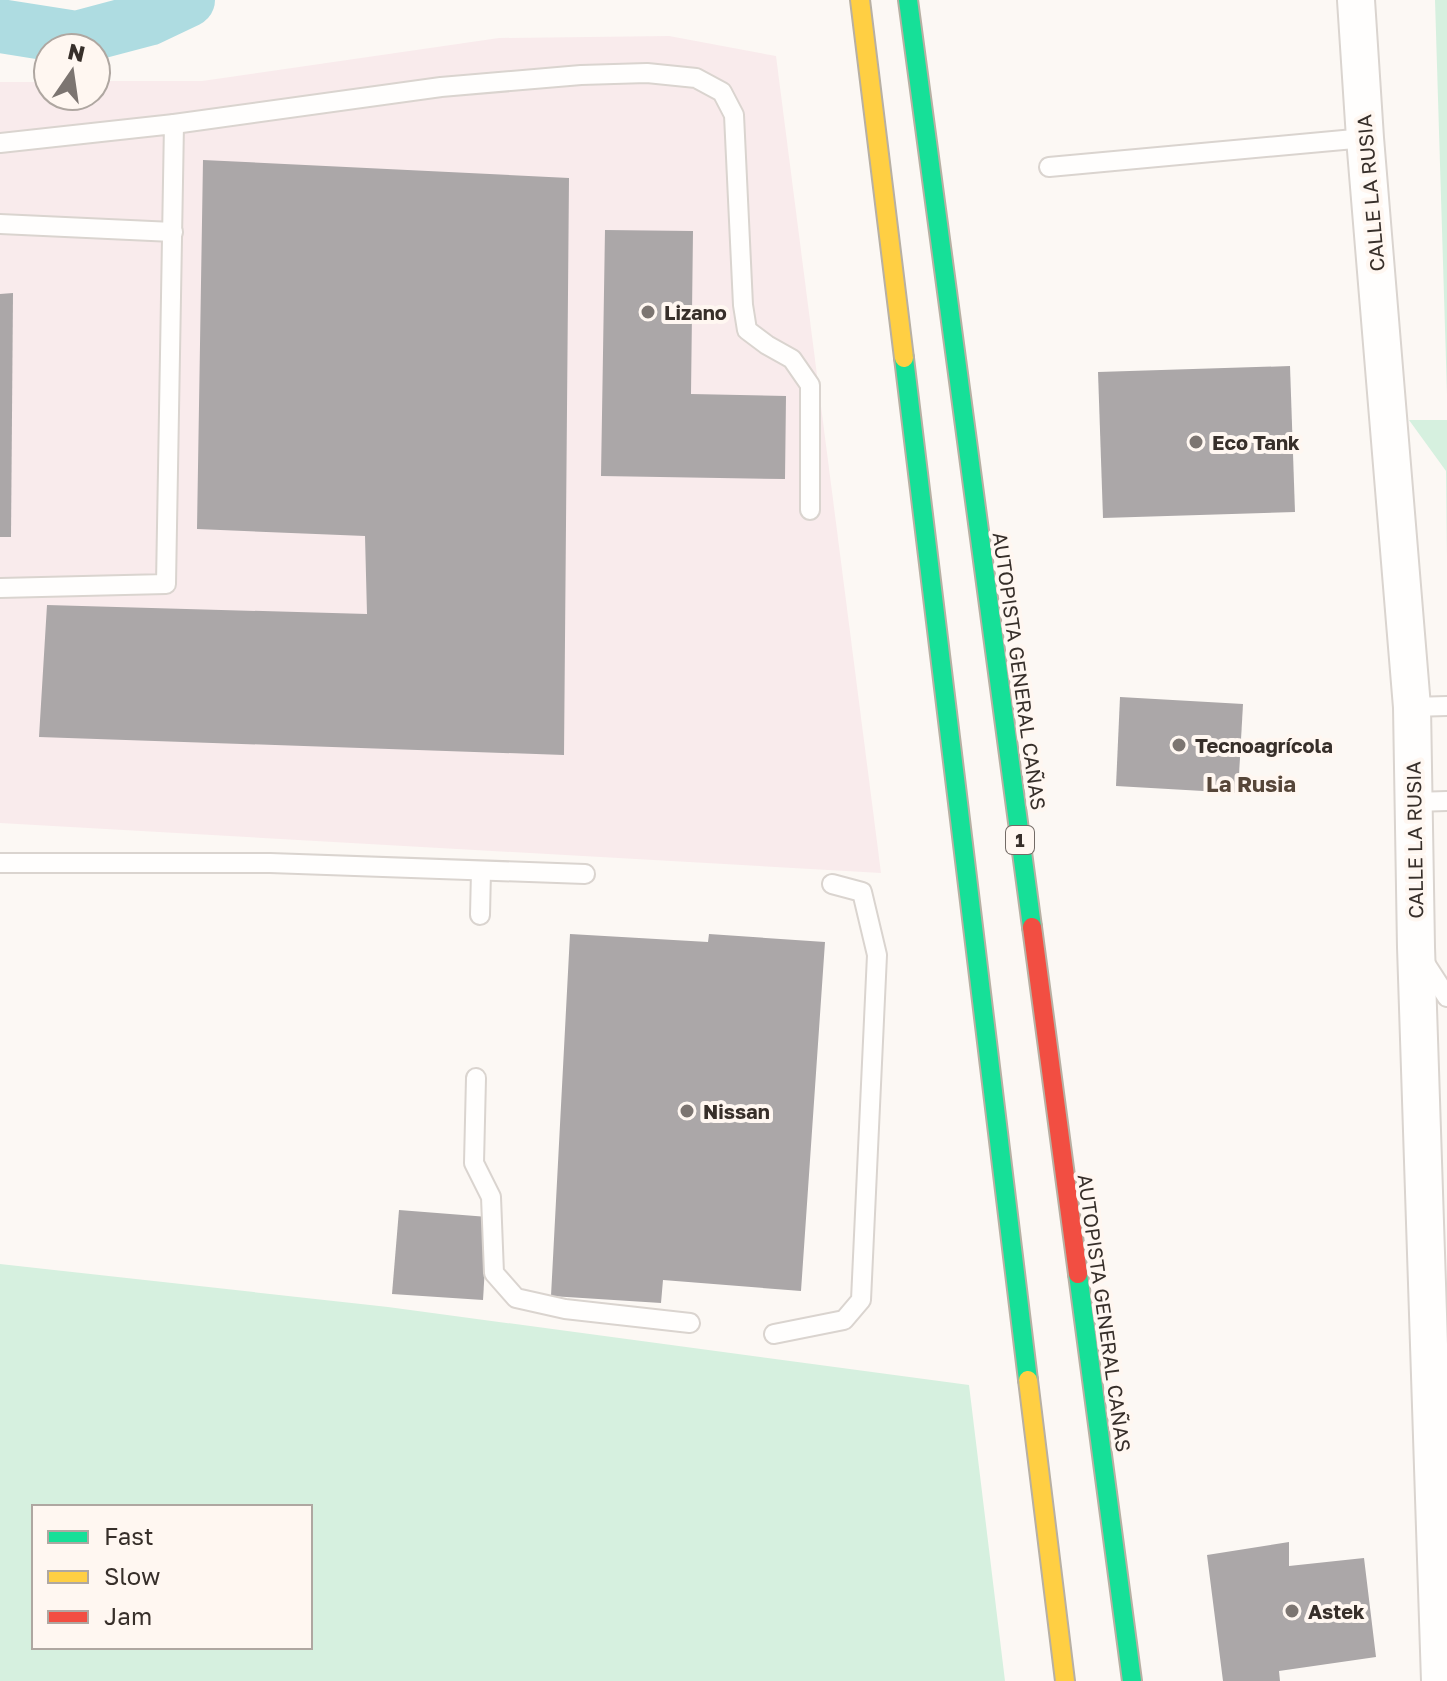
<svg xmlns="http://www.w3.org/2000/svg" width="1447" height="1681" viewBox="0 0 1447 1681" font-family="'Golos Text',sans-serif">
  <rect width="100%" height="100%" fill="#fcf8f4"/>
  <!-- industrial -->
  <path fill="#f9ebec" d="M 669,36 L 776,56 L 881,873 L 0,823 L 0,82 L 48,82 L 48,96 L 96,96 L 96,81 L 202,81 L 499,38 Z"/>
  <!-- green -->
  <g fill="#d6f0df" fill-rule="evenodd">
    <path d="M 1435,0 L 1447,0 L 1447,394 Z"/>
    <path d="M 1409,420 L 1447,420 L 1447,557 L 1446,471 Z"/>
    <path d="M 0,1264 L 388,1307 L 969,1385 L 1005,1681 L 0,1681 ZM 310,1507 L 310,1647 L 34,1647 L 34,1507 Z"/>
  </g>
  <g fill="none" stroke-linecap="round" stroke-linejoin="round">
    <!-- river -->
    <path stroke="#aedce1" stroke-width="54" d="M 0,26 L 76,38 L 148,19 L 188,0"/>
  </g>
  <!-- building -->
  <g fill="#aba7a8">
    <path d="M 203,160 L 569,178 L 564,755 L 39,737 L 47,605 L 367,614 L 365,536 L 197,529 Z"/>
    <path d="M 605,230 L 693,231 L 691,394 L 786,396 L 785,479 L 601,476 Z"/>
    <path d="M 13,293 L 11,537 L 0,537 L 0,294 Z"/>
    <path d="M 1290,366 L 1295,512 L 1103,518 L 1098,372 Z"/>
    <path d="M 1120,697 L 1243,704 L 1238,793 L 1116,786 Z"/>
    <path d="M 570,934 L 708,942 L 709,934 L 825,942 L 801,1291 L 663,1280 L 661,1303 L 551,1296 Z"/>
    <path d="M 399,1210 L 488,1217 L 483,1300 L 392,1294 Z"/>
    <path d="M 1289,1542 L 1289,1566 L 1364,1558 L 1376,1657 L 1279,1671 L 1280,1681 L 1223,1681 L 1207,1555 Z"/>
  </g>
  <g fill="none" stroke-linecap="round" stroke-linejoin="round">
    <defs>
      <g id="lane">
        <path d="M 174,124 L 441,87 L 581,75 L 647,73 L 696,78 L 722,92 L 734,115 L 743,305 L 747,330 L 767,345 L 792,359 L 810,385 L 810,510"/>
        <path d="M 0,143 L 174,124 L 166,584 L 0,588"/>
        <path d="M 1049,167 L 1365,138"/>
        <path d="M 0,224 L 173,232"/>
        <path d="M 1412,707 L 1447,706"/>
        <path d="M 1415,802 L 1447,801"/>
        <path d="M 0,863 L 270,863 L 585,874"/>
        <path d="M 480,915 L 481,871"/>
        <path d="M 1423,960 L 1447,997"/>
        <path d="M 476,1078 L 474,1163 L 491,1197 L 494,1273 L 516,1298 L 565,1309 L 690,1323"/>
        <path d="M 774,1334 L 844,1320 L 861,1300 L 877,955 L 862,892 L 832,884"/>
      </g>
      <path id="street" d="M 1356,0 L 1365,138 L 1412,707 L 1416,947 L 1440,1681"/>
      <g id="fast">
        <path d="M 908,0 L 1032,927"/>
        <path d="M 904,358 L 1028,1380"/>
        <path d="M 1078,1274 L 1132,1681"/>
      </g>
      <g id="slow">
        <path d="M 860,0 L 904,358"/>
        <path d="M 1028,1380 L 1065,1681"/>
      </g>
      <path id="jam" d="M 1032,927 L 1078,1274"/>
    </defs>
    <!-- lane casing -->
    <use href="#lane" stroke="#dad4cf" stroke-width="22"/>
    <!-- street casing -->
    <use href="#street" stroke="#dad4cf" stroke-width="40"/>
    <!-- fast casing -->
    <use href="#fast" stroke="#b8b0a3" stroke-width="22"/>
    <!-- slow casing -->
    <use href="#slow" stroke="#b8b0a3" stroke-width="22"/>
    <!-- jam casing -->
    <use href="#jam" stroke="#b8b0a3" stroke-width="22"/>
    <!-- lane -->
    <use href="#lane" stroke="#fffefd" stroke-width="18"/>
    <!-- street -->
    <use href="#street" stroke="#fffefd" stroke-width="36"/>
    <!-- fast -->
    <use href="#fast" stroke="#16e098" stroke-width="18"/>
    <!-- slow -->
    <use href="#slow" stroke="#ffcf43" stroke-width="18"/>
    <!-- jam -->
    <use href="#jam" stroke="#f24e42" stroke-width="18"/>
  </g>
  <!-- markers -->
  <g fill="#7c7571" stroke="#fff7f1" stroke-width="3">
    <circle cx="648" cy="312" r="8"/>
    <circle cx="1196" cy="442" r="8"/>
    <circle cx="1179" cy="745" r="8"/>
    <circle cx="687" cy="1111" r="8"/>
    <circle cx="1292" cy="1611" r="8"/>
  </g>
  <g text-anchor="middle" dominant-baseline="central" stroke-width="8" stroke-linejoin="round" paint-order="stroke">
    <!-- shield labels -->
    <rect fill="#fff7f1" stroke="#736b66" stroke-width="2" x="1006" y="826" width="28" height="28" rx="6"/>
    <g font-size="18" font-weight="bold" fill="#372f2a">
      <text x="1020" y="840">1</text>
    </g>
    <!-- street labels -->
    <g font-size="20" fill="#372f2a" stroke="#fff7f1">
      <text transform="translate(1370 193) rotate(-95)">CALLE LA RUSIA</text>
      <text transform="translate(1020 671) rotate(82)">AUTOPISTA GENERAL CAÑAS</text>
      <text transform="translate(1414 840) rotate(-91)">CALLE LA RUSIA</text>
      <text transform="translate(1105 1313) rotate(82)">AUTOPISTA GENERAL CAÑAS</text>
    </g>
    <!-- poi labels -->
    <g font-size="20" font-weight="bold" fill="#372f2a" stroke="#fff7f1" text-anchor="start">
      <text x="664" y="312">Lizano</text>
      <text x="1212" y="442">Eco Tank</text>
      <text x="1195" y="745">Tecnoagrícola</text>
      <text x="703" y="1111">Nissan</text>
      <text x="1308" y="1611">Astek</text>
    </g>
    <!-- neighbourhood labels -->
    <g font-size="22" font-weight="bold" fill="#564639" stroke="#fff7f1">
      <text x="1251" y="783">La Rusia</text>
    </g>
  </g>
  <!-- legend -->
  <rect x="32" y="1505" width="280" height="144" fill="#fff7f1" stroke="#afa7a1" stroke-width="2"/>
  <rect x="48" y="1531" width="40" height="12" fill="#16e098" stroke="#afa7a1" stroke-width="2"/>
  <text x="104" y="1545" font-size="24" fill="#372f2a">Fast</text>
  <rect x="48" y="1571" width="40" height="12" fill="#ffcf43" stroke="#afa7a1" stroke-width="2"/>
  <text x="104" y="1585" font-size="24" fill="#372f2a">Slow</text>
  <rect x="48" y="1611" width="40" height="12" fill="#f24e42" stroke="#afa7a1" stroke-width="2"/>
  <text x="104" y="1625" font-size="24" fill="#372f2a">Jam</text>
  <!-- north arrow -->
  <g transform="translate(72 72) rotate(13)"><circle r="38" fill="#fff7f1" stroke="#afa7a1" stroke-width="2"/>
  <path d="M0-6L14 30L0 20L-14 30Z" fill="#7c7571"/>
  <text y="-12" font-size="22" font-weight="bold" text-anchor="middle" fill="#372f2a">N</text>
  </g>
</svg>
